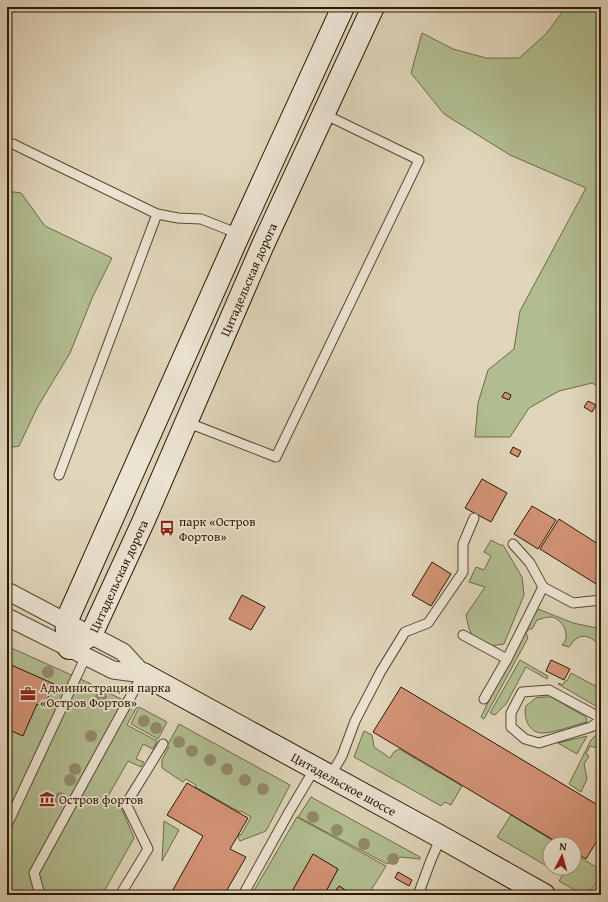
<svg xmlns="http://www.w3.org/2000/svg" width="608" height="902" viewBox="0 0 608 902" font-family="'Gentium Book Plus',serif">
  <rect width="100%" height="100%" fill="#e0d5ba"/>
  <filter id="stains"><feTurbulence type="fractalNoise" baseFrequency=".005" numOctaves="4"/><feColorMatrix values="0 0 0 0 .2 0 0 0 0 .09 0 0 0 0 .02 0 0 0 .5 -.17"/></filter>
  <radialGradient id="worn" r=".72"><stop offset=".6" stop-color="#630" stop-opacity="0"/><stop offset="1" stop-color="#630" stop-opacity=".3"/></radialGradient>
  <!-- green -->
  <g fill="#b1bd90" stroke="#6e6a49">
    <path d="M 566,7 L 601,7 L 601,388 L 592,383 L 559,391 L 529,408 L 510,437 L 475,437 L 478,403 L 488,370 L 514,349 L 520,311 L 586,188 L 510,155 L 444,114 L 411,73 L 422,33 L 453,49 L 486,58 L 519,58 L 546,34 Z"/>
    <path d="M 7,191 L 21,193 L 45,226 L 112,258 L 93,296 L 70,353 L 37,408 L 19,446 L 7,448 Z"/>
    <path d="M 491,540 L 500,545 L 503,545 L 522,577 L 524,595 L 504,644 L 491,646 L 473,636 L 469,629 L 466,615 L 485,587 L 469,582 L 476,567 L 484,570 L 491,556 L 484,552 Z"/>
    <path d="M 538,609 L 573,623 L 601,629 L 601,648 C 596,640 585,632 576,639 C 573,641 571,645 569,647 L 562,645 C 572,636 562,617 550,617 C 546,617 541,619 537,620 L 532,629 L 529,629 L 526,633 L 528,638 L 484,719 L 481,717 L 528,618 Z"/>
    <path d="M 7,646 L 87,682 L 137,707 L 127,725 L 157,741 L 153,749 L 143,744 L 136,759 L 144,762 L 141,767 L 128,761 L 107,798 L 120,805 L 134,838 L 102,895 L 7,895 Z"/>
    <path d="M 520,660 L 548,676 L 547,679 L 526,667 L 506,704 L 495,715 L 490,713 Z"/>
    <path d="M 571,673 L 601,689 L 601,709 L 558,684 L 559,683 L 563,685 L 565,681 L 567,681 Z"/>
    <path d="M 542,697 L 551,697 L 586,717 L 587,722 C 574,725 557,732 544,733 C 529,734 523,718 526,706 L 536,698 Z"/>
    <path d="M 139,707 L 167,722 L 158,739 L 131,724 Z"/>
    <path d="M 179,724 L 290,785 L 266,831 L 240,841 L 238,838 L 240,834 L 241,835 L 251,817 L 241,811 L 240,812 L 195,787 L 196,785 L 186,779 L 183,782 L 162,768 L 162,760 L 169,747 L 167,746 Z"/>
    <path d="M 601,730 L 601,749 L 590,746 L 586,754 L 589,756 L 584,764 L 587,779 L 581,792 L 569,784 L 591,740 Z"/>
    <path d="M 364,731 L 372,735 L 374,747 L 390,758 L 394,752 L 399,749 L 462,786 L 451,805 L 445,802 L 441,806 L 354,757 Z"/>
    <path d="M 587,736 L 577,754 L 558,743 Z"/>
    <path d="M 311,797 L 420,857 L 420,859 L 401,857 L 387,864 L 298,817 Z"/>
    <path d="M 511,815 L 558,844 L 550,844 L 550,868 L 497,837 Z"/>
    <path d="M 297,817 L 386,866 L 368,895 L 353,895 L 339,886 L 333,895 L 324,895 L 338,869 L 313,855 L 290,895 L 255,895 L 252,894 Z"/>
    <path d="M 164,821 L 179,830 L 162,861 Z"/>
    <path d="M 574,854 L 601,870 L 601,875 L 588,895 L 584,895 L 559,881 L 565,871 L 561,868 L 574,868 Z"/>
  </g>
  <!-- building -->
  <g fill="#d39376" stroke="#2c1802">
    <path d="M 505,392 L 511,395 L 509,400 L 502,397 Z"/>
    <path d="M 588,401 L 596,405 L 592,412 L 584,407 Z"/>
    <path d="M 513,447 L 521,451 L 518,457 L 510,453 Z"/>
    <path d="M 482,479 L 507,493 L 491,522 L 465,508 Z"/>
    <path d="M 532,506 L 556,520 L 538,549 L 514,534 Z"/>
    <path d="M 559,519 L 601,546 L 601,587 L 540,549 Z"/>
    <path d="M 432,562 L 451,574 L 431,606 L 412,595 Z"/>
    <path d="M 242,595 L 265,607 L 251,630 L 229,619 Z"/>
    <path d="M 551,660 L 570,669 L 564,680 L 546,671 Z"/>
    <path d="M 9,664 L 54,684 L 44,707 L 37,704 L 23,736 L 7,729 L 7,668 Z"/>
    <path d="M 401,687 L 601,807 L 601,834 L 586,859 L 574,852 L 574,844 L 560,844 L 373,732 Z"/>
    <path d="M 187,783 L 248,818 L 230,849 L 246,857 L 224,895 L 170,895 L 203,836 L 167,815 Z"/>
    <path d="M 313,854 L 338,869 L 324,895 L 290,895 Z"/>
    <path d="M 398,872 L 412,880 L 409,886 L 395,878 Z"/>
    <path d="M 339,886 L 353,895 L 333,895 Z"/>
  </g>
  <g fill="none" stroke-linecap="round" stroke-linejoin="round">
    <defs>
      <g id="lane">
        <path d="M 13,144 L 157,214 L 59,475"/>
        <path d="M 157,214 L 178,218 L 201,219 L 239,234"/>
        <path d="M 186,422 L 276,457 L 419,160 L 324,114"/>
        <path d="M 513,544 L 530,563 L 543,587"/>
        <path d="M 463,635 L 507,659"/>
        <path d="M 484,699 L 507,659 L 543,587 L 573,603 L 601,600"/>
        <path d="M 601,718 L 549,690 L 522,692 L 511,713 L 511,727 L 525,739 L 539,743 L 591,727 L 601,720"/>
        <path d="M 330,776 L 342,756 L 355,721 L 381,671 L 405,632 L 428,623 L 463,572 L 463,544 L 474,518"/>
        <path d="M 7,825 L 86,656"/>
        <path d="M 40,895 L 34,873 L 143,674"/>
        <path d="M 120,895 L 148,849 L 126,804 L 163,744"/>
        <path d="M 243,895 L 289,812 L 315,768"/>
        <path d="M 418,895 L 431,860 L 441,837"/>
        <path d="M 598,895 L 601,889"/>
      </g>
      <g id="street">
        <path d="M 7,591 L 123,652 L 143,674"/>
        <path d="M 7,617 L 113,670 L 143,674"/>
      </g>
      <g id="secondary">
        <path id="s1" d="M 343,7 L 239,234 L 66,622 L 69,648 L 91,635 L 144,520 L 262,247 L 373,7"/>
        <path id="s2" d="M 143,674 L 441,837 L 544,895"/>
      </g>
    </defs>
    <!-- lane casing -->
    <use href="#lane" stroke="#594730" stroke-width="11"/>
    <!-- street casing -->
    <use href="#street" stroke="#594730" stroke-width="19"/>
    <!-- secondary casing -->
    <use href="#secondary" stroke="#2c1802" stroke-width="24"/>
    <!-- lane -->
    <use href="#lane" stroke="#ebe4d2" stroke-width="9"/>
    <!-- street -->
    <use href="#street" stroke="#ebe4d2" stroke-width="17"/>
    <!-- secondary -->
    <use href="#secondary" stroke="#ebe4d2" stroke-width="22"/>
  </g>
  <!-- trees -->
  <g fill="#93896c">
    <circle cx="48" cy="672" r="6"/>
    <circle cx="101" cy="697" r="6"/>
    <circle cx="144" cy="721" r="6"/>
    <circle cx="156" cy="728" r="6"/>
    <circle cx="91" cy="736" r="6"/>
    <circle cx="179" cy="742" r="6"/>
    <circle cx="192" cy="751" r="6"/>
    <circle cx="210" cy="760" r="6"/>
    <circle cx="75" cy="769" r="6"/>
    <circle cx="227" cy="769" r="6"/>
    <circle cx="70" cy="780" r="6"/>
    <circle cx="245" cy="780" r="6"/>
    <circle cx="263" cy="789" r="6"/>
    <circle cx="60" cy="798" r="6"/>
    <circle cx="313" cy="817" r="6"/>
    <circle cx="337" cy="830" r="6"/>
    <circle cx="364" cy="844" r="6"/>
    <circle cx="393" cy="859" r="6"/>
  </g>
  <!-- icons -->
  <defs>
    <symbol id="bus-bare" viewBox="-9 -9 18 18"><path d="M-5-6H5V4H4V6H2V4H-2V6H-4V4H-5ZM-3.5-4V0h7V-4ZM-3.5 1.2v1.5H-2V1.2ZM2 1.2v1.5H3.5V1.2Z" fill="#8f2418" stroke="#ebe4d2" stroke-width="2.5" paint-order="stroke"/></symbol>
    <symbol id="office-bare" viewBox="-9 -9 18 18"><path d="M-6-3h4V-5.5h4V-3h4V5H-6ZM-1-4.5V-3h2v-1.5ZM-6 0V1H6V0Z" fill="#8f2418" stroke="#ebe4d2" stroke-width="2.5" paint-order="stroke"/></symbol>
    <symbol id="museum-bare" viewBox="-9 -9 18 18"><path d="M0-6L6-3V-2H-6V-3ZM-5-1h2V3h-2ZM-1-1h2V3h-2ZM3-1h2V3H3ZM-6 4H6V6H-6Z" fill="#8f2418" stroke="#ebe4d2" stroke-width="2.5" paint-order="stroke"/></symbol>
  </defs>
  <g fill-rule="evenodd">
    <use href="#bus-bare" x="156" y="517" width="22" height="22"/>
    <use href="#office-bare" x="17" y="683" width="22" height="22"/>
    <use href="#museum-bare" x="36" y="788" width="22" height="22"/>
  </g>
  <g text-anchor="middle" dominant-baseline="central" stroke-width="3.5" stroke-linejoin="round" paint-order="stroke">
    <!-- street labels -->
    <g font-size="13" fill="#2c1802" stroke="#ebe4d2">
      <text stroke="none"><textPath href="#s1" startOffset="1115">Цитадельская дорога</textPath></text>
      <text stroke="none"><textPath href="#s1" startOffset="791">Цитадельская дорога</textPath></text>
      <text stroke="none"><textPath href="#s2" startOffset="229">Цитадельское шоссе</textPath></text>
    </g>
    <!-- poi labels -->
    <g font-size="13" fill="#2c1802" stroke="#ebe4d2" text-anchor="start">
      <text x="179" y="521">парк «Остров<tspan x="179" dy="15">Фортов»</tspan></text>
      <text x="40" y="687">Администрация парка<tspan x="40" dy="15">«Остров Фортов»</tspan></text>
      <text x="59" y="799">Остров фортов</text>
    </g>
  </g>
  <!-- margin -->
  <rect width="608" height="902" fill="none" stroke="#e0d5ba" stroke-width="24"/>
  <rect x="8" y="8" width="592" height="886" fill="none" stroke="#2c1802" stroke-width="2"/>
  <rect x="12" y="12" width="584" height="878" fill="none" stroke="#2c1802"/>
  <!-- north arrow -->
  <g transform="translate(562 856) rotate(6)"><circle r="19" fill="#ebe4d2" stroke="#9f927f"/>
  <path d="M0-3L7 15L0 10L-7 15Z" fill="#8f2418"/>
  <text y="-6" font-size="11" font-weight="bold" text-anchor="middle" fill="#2c1802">N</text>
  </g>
  <rect width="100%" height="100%" filter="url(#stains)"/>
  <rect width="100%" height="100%" fill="url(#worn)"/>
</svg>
